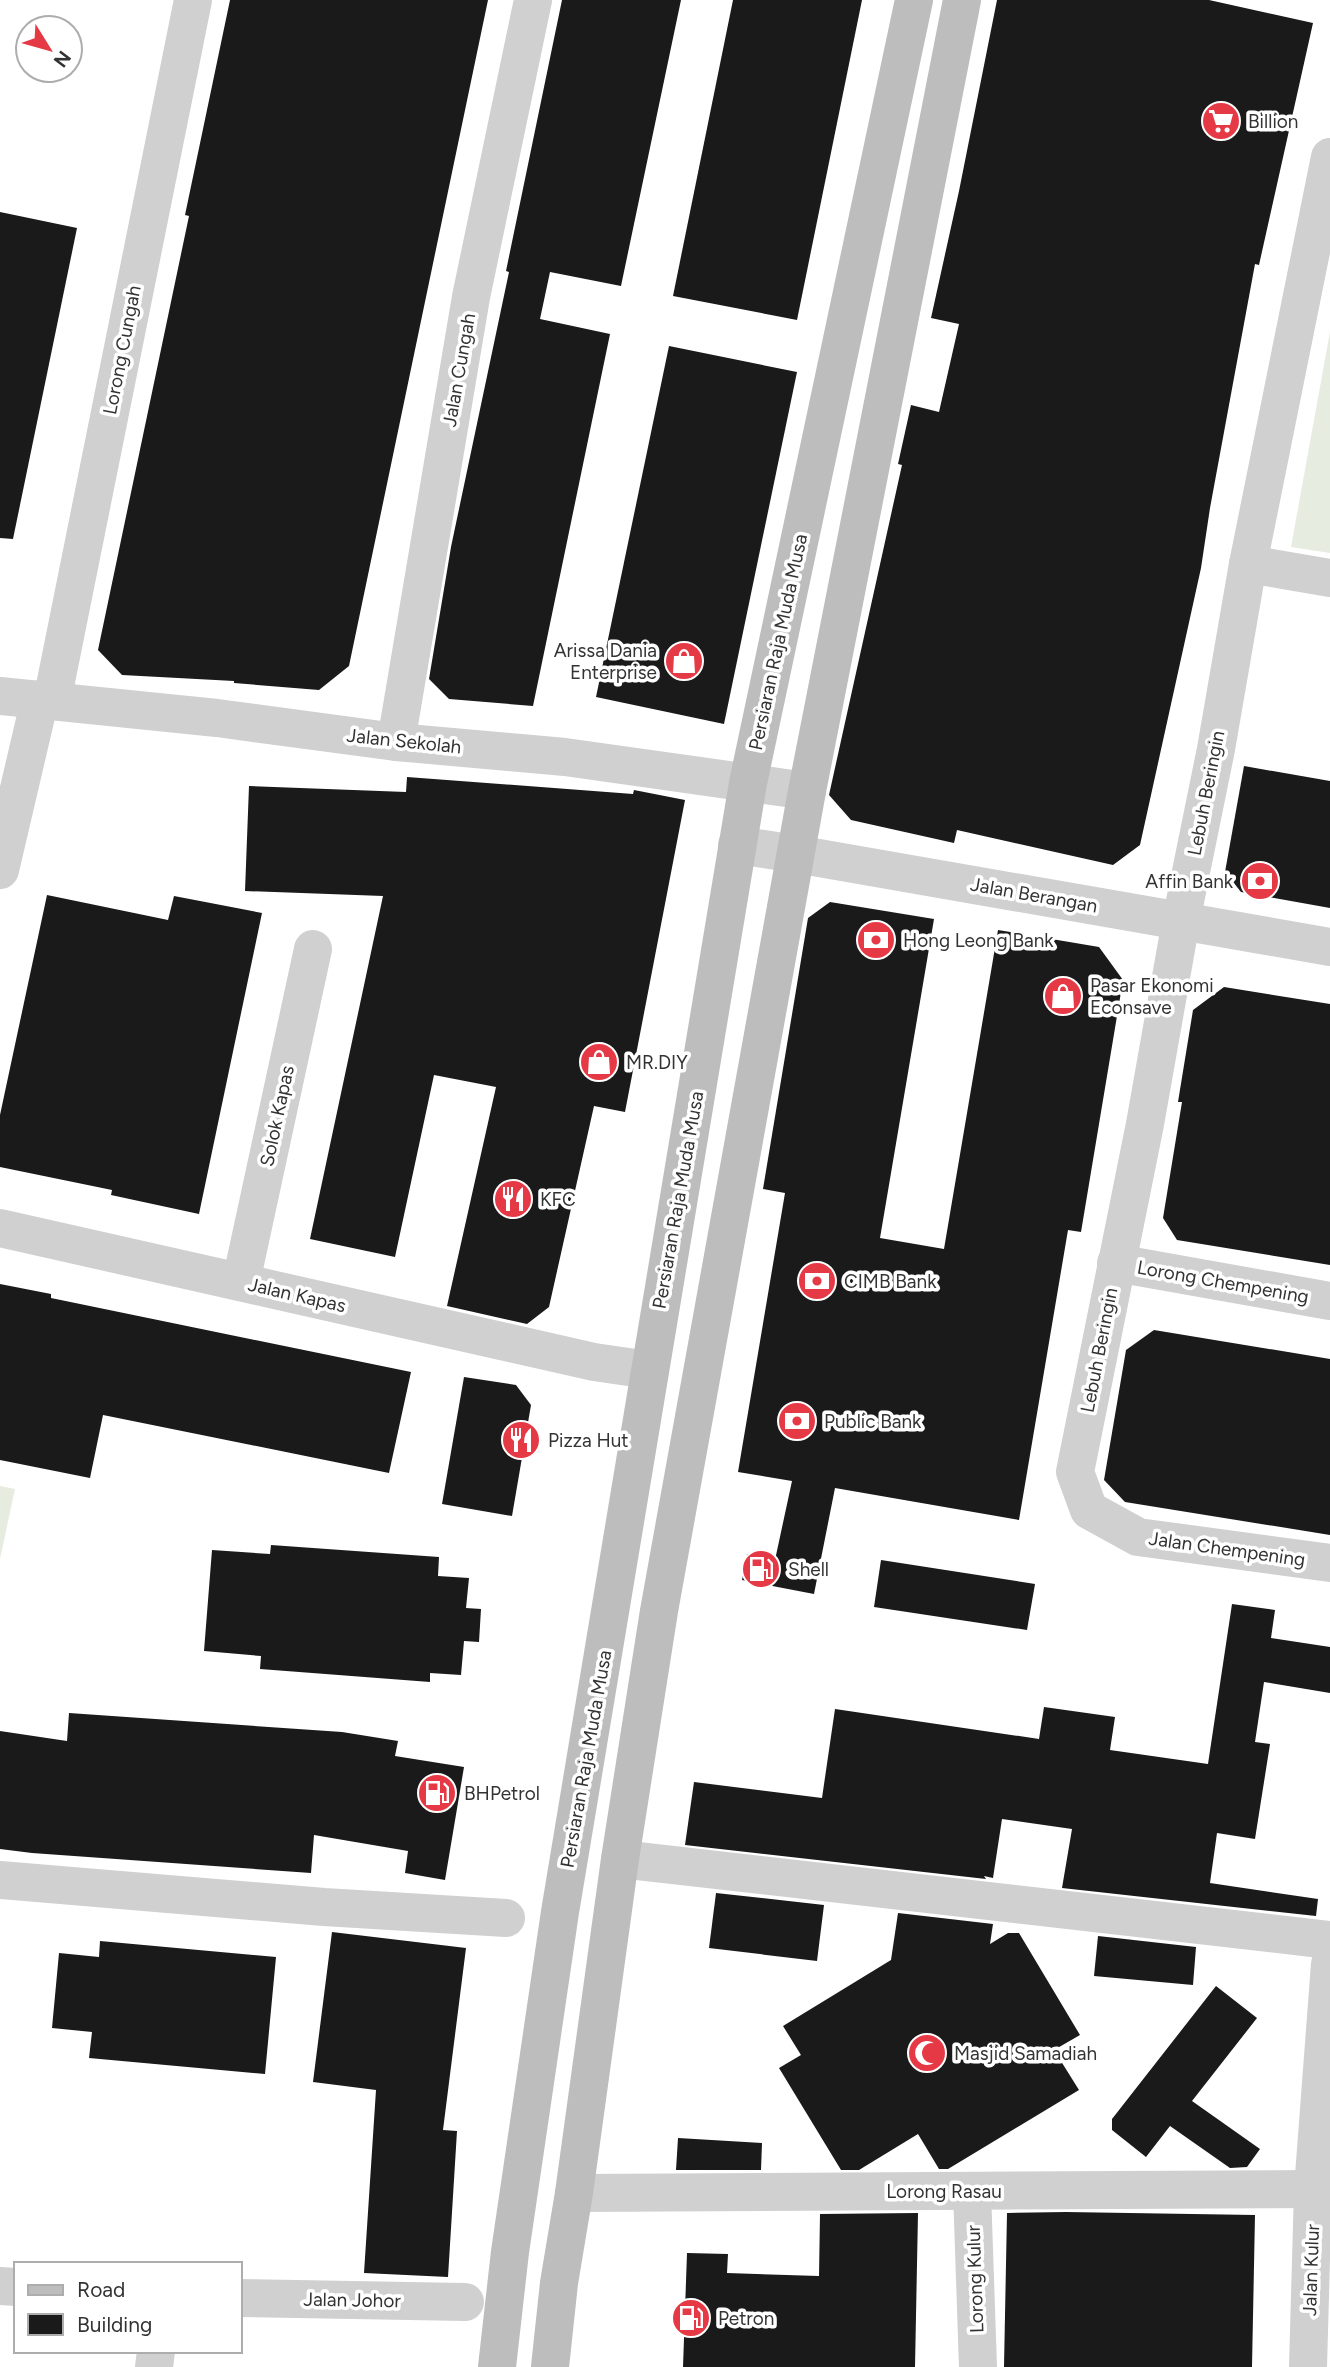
<svg xmlns="http://www.w3.org/2000/svg" width="1330" height="2367" viewBox="0 0 1330 2367" font-family="Figtree,sans-serif">
  <rect width="100%" height="100%" fill="#fff"/>
  <!-- green -->
  <g fill="#e6ecdf">
    <path d="M 1330,332 L 1330,553 L 1291,547 Z"/>
    <path d="M 0,1486 L 15,1489 L 0,1559 Z"/>
  </g>
  <!-- building -->
  <g fill="#1a1a1a">
    <path d="M 230,0 L 488,0 L 349,666 L 319,690 L 234,683 L 234,681 L 122,675 L 98,650 L 189,216 L 185,215 Z"/>
    <path d="M 562,0 L 681,0 L 621,286 L 550,272 L 540,319 L 610,334 L 533,706 L 449,699 L 429,679 L 451,547 L 509,272 L 506,271 Z"/>
    <path d="M 733,0 L 862,0 L 797,320 L 673,296 Z"/>
    <path d="M 997,0 L 1209,0 L 1313,23 L 1259,265 L 1255,264 L 1210,508 L 1201,568 L 1140,845 L 1113,865 L 957,830 L 954,843 L 851,820 L 829,795 L 902,465 L 898,464 L 911,405 L 939,412 L 959,324 L 931,318 L 959,191 Z"/>
    <path d="M 0,212 L 77,228 L 13,539 L 0,538 Z"/>
    <path d="M 669,346 L 797,372 L 724,724 L 596,697 Z"/>
    <path d="M 1244,766 L 1330,781 L 1330,908 L 1241,892 L 1225,872 Z"/>
    <path d="M 407,777 L 633,794 L 634,790 L 685,800 L 625,1112 L 594,1106 L 549,1307 L 527,1324 L 447,1306 L 496,1087 L 434,1075 L 395,1257 L 310,1239 L 383,896 L 245,891 L 249,786 L 406,792 Z"/>
    <path d="M 47,895 L 168,920 L 174,896 L 262,913 L 199,1214 L 111,1195 L 112,1190 L 0,1167 L 0,1115 Z"/>
    <path d="M 830,902 L 934,919 L 880,1238 L 944,1249 L 998,930 L 1099,947 L 1123,980 L 1081,1232 L 1068,1230 L 1019,1520 L 835,1488 L 814,1594 L 742,1580 L 747,1554 L 775,1560 L 792,1481 L 738,1472 L 785,1193 L 763,1189 L 808,918 Z"/>
    <path d="M 1224,987 L 1330,1004 L 1330,1265 L 1177,1240 L 1163,1218 L 1182,1102 L 1178,1102 L 1193,1010 Z"/>
    <path d="M 0,1284 L 51,1294 L 51,1298 L 411,1372 L 389,1473 L 103,1415 L 90,1478 L 0,1460 Z"/>
    <path d="M 1154,1330 L 1330,1359 L 1330,1535 L 1125,1502 L 1104,1480 L 1126,1350 Z"/>
    <path d="M 464,1377 L 516,1385 L 531,1405 L 512,1516 L 442,1504 Z"/>
    <path d="M 271,1545 L 439,1557 L 438,1576 L 469,1578 L 466,1608 L 481,1609 L 479,1642 L 464,1641 L 461,1675 L 430,1673 L 430,1682 L 260,1669 L 261,1656 L 204,1651 L 212,1550 L 270,1554 Z"/>
    <path d="M 881,1560 L 1035,1584 L 1027,1630 L 874,1607 Z"/>
    <path d="M 1232,1604 L 1275,1610 L 1271,1638 L 1330,1647 L 1330,1693 L 1264,1682 L 1255,1742 L 1270,1744 L 1255,1839 L 1217,1833 L 1210,1883 L 1318,1899 L 1316,1916 L 1062,1888 L 1072,1829 L 1002,1819 L 993,1878 L 984,1876 L 986,1879 L 685,1845 L 694,1782 L 822,1798 L 835,1709 L 1039,1739 L 1044,1707 L 1115,1717 L 1110,1750 L 1208,1764 Z"/>
    <path d="M 69,1713 L 342,1732 L 398,1741 L 395,1756 L 464,1767 L 445,1880 L 405,1873 L 408,1851 L 314,1835 L 311,1873 L 32,1853 L 0,1849 L 0,1731 L 67,1741 Z"/>
    <path d="M 716,1893 L 824,1905 L 817,1961 L 709,1948 Z"/>
    <path d="M 898,1913 L 993,1924 L 990,1944 L 1008,1933 L 1019,1933 L 1080,2035 L 1054,2050 L 1079,2090 L 948,2169 L 939,2169 L 918,2134 L 859,2170 L 841,2170 L 779,2068 L 801,2055 L 783,2026 L 891,1960 Z"/>
    <path d="M 332,1932 L 466,1948 L 443,2130 L 457,2131 L 448,2277 L 364,2273 L 376,2090 L 313,2082 Z"/>
    <path d="M 1098,1936 L 1196,1947 L 1193,1985 L 1094,1976 Z"/>
    <path d="M 100,1941 L 276,1957 L 265,2074 L 89,2058 L 92,2032 L 52,2028 L 59,1953 L 99,1957 Z"/>
    <path d="M 1216,1986 L 1257,2018 L 1192,2101 L 1260,2149 L 1247,2167 L 1230,2168 L 1170,2126 L 1146,2157 L 1112,2130 L 1112,2119 Z"/>
    <path d="M 678,2138 L 762,2143 L 761,2170 L 676,2170 Z"/>
    <path d="M 1066,2212 L 1255,2215 L 1252,2367 L 1004,2367 L 1007,2213 Z"/>
    <path d="M 918,2213 L 915,2367 L 683,2367 L 687,2253 L 728,2254 L 727,2273 L 819,2276 L 820,2214 Z"/>
  </g>
  <g fill="none" stroke-linecap="round" stroke-linejoin="round">
    <!-- minor -->
    <g stroke="#d0d0d0" stroke-width="38">
      <path d="M 1330,157 L 1248,564 L 1216,749 L 1181,921 L 1145,1124 L 1075,1472 L 1089,1510 L 1138,1537 L 1330,1563"/>
      <path d="M 1248,564 L 1330,578"/>
      <path d="M 0,696 L 217,718 L 396,742 L 565,757 L 807,791"/>
      <path d="M 52,701 L 193,0"/>
      <path d="M 396,742 L 471,297 L 533,0"/>
      <path d="M 737,845 L 796,854 L 1330,947"/>
      <path d="M 0,870 L 40,699"/>
      <path d="M 0,1228 L 594,1362 L 649,1370"/>
      <path d="M 1116,1263 L 1330,1301"/>
      <path d="M 241,1282 L 313,949"/>
      <path d="M 620,1859 C 856,1888 1093,1912 1330,1940"/>
      <path d="M 0,1880 L 324,1907 L 506,1918"/>
      <path d="M 972,2191 L 978,2367"/>
      <path d="M 574,2193 L 1313,2189"/>
      <path d="M 0,2286 L 16,2287"/>
      <path d="M 240,2298 L 465,2302"/>
      <path d="M 154,2367 L 156,2351"/>
      <path d="M 1308,2367 L 1313,2189 L 1330,1964"/>
    </g>
    <!-- secondary -->
    <g stroke="#bdbdbd" stroke-width="38">
      <path d="M 497,2367 L 510,2252 L 560,1912 L 748,783 L 914,0"/>
      <path d="M 550,2367 L 559,2283 L 574,2193 L 620,1859 L 659,1611 L 807,791 L 962,0"/>
    </g>
  </g>
  <!-- icons -->
  <defs>
    <symbol id="supermarket-disc" viewBox="-11 -11 22 22"><circle r="9.5" fill="#e63946" stroke="#fff"/><path d="M-6-5.5h2.5l.6 2H6L4.5 2H-2.5L-4.4-4H-6ZM-1.5 3.2a1.3 1.3 0 1 0 .1 0ZM3 3.2a1.3 1.3 0 1 0 .1 0Z" fill="#fff"/></symbol>
    <symbol id="shop-disc" viewBox="-11 -11 22 22"><circle r="9.5" fill="#e63946" stroke="#fff"/><path d="M-5-2.5h2.3a2.7 3.5 0 0 1 5.4 0H5L5.5 6h-11ZM-1.5-2.5h3a1.5 2.3 0 0 0-3 0Z" fill="#fff"/></symbol>
    <symbol id="bank-disc" viewBox="-11 -11 22 22"><circle r="9.5" fill="#e63946" stroke="#fff"/><path d="M-6-4H6V4H-6ZM0-2.3a2.3 2.3 0 1 0 0 4.6a2.3 2.3 0 1 0 0-4.6Z" fill="#fff"/></symbol>
    <symbol id="restaurant-disc" viewBox="-11 -11 22 22"><circle r="9.5" fill="#e63946" stroke="#fff"/><path d="M-5-6h1v4h1v-4h1v4h1v-4h1v5L-1.5 .5V6h-2V.5L-5-1ZM5-6V6H3V1.5H1.5Q1.5-4 5-6Z" fill="#fff"/></symbol>
    <symbol id="fuel-disc" viewBox="-11 -11 22 22"><circle r="9.5" fill="#e63946" stroke="#fff"/><path d="M-5.5-6h7V0h2V4h1.3V-2.5L3-4.5l.8-.8L6-3V5H2.5V1h-1V6h-7ZM-4.2-4.7v3.2H.2V-4.7Z" fill="#fff"/></symbol>
    <symbol id="mosque-disc" viewBox="-11 -11 22 22"><circle r="9.5" fill="#e63946" stroke="#fff"/><path d="M3.5-4.9A6 6 0 1 0 3.5 4.9A5 5 0 1 1 3.5-4.9Z" fill="#fff"/></symbol>
  </defs>
  <g fill-rule="evenodd">
    <use href="#supermarket-disc" x="1199" y="99" width="44" height="44"/>
    <use href="#shop-disc" x="662" y="639" width="44" height="44"/>
    <use href="#bank-disc" x="1238" y="859" width="44" height="44"/>
    <use href="#bank-disc" x="854" y="918" width="44" height="44"/>
    <use href="#shop-disc" x="1041" y="974" width="44" height="44"/>
    <use href="#shop-disc" x="577" y="1040" width="44" height="44"/>
    <use href="#restaurant-disc" x="491" y="1177" width="44" height="44"/>
    <use href="#bank-disc" x="795" y="1259" width="44" height="44"/>
    <use href="#bank-disc" x="775" y="1399" width="44" height="44"/>
    <use href="#restaurant-disc" x="499" y="1418" width="44" height="44"/>
    <use href="#fuel-disc" x="739" y="1547" width="44" height="44"/>
    <use href="#fuel-disc" x="415" y="1771" width="44" height="44"/>
    <use href="#mosque-disc" x="905" y="2031" width="44" height="44"/>
    <use href="#fuel-disc" x="669" y="2296" width="44" height="44"/>
  </g>
  <g text-anchor="middle" dominant-baseline="central" stroke-width="7" stroke-linejoin="round" paint-order="stroke">
    <!-- poi labels -->
    <g font-size="19" fill="#333" stroke="#fff" text-anchor="start">
      <text x="1248" y="121">Billion</text>
      <text x="657" y="650" text-anchor="end">Arissa Dania<tspan x="657" dy="22">Enterprise</tspan></text>
      <text x="1233" y="881" text-anchor="end">Affin Bank</text>
      <text x="903" y="940">Hong Leong Bank</text>
      <text x="1090" y="985">Pasar Ekonomi<tspan x="1090" dy="22">Econsave</tspan></text>
      <text x="626" y="1062">MR.DIY</text>
      <text x="540" y="1199">KFC</text>
      <text x="844" y="1281">CIMB Bank</text>
      <text x="824" y="1421">Public Bank</text>
      <text x="548" y="1440">Pizza Hut</text>
      <text x="788" y="1569">Shell</text>
      <text x="464" y="1793">BHPetrol</text>
      <text x="954" y="2053">Masjid Samadiah</text>
      <text x="718" y="2318">Petron</text>
    </g>
    <!-- street labels -->
    <g font-size="19" fill="#333" stroke="#fff">
      <text transform="translate(122 350) rotate(-79)">Lorong Cungah</text>
      <text transform="translate(459 370) rotate(-80)">Jalan Cungah</text>
      <text transform="translate(778 642) rotate(-78)">Persiaran Raja Muda Musa</text>
      <text transform="translate(404 741) rotate(6)">Jalan Sekolah</text>
      <text transform="translate(1206 793) rotate(-79)">Lebuh Beringin</text>
      <text transform="translate(1034 895) rotate(10)">Jalan Berangan</text>
      <text transform="translate(277 1116) rotate(-78)">Solok Kapas</text>
      <text transform="translate(678 1200) rotate(-80)">Persiaran Raja Muda Musa</text>
      <text transform="translate(1223 1282) rotate(10)">Lorong Chempening</text>
      <text transform="translate(297 1295) rotate(13)">Jalan Kapas</text>
      <text transform="translate(1099 1350) rotate(-79)">Lebuh Beringin</text>
      <text transform="translate(1227 1549) rotate(8)">Jalan Chempening</text>
      <text transform="translate(586 1759) rotate(-80)">Persiaran Raja Muda Musa</text>
      <text x="944" y="2191">Lorong Rasau</text>
      <text transform="translate(1311 2270) rotate(-88)">Jalan Kulur</text>
      <text transform="translate(975 2279) rotate(-92)">Lorong Kulur</text>
      <text transform="translate(352 2300) rotate(1)">Jalan Johor</text>
    </g>
  </g>
  <!-- legend -->
  <rect x="14" y="2262" width="228" height="91" fill="#ffffff" stroke="#adadad" stroke-width="2"/>
  <rect x="28" y="2285" width="35" height="10" fill="#bdbdbd" stroke="#adadad" stroke-width="2"/>
  <text x="77" y="2297" font-size="21" fill="#333333">Road</text>
  <rect x="28" y="2314" width="35" height="21" fill="#1a1a1a" stroke="#adadad" stroke-width="2"/>
  <text x="77" y="2332" font-size="21" fill="#333333">Building</text>
  <!-- north arrow -->
  <g transform="translate(49 49) rotate(127)"><circle r="33" fill="#ffffff" stroke="#adadad" stroke-width="2"/>
  <path d="M0-5L12 26L0 18L-12 26Z" fill="#e63946"/>
  <text y="-10" font-size="19" font-weight="bold" text-anchor="middle" fill="#333333">N</text>
  </g>
</svg>
